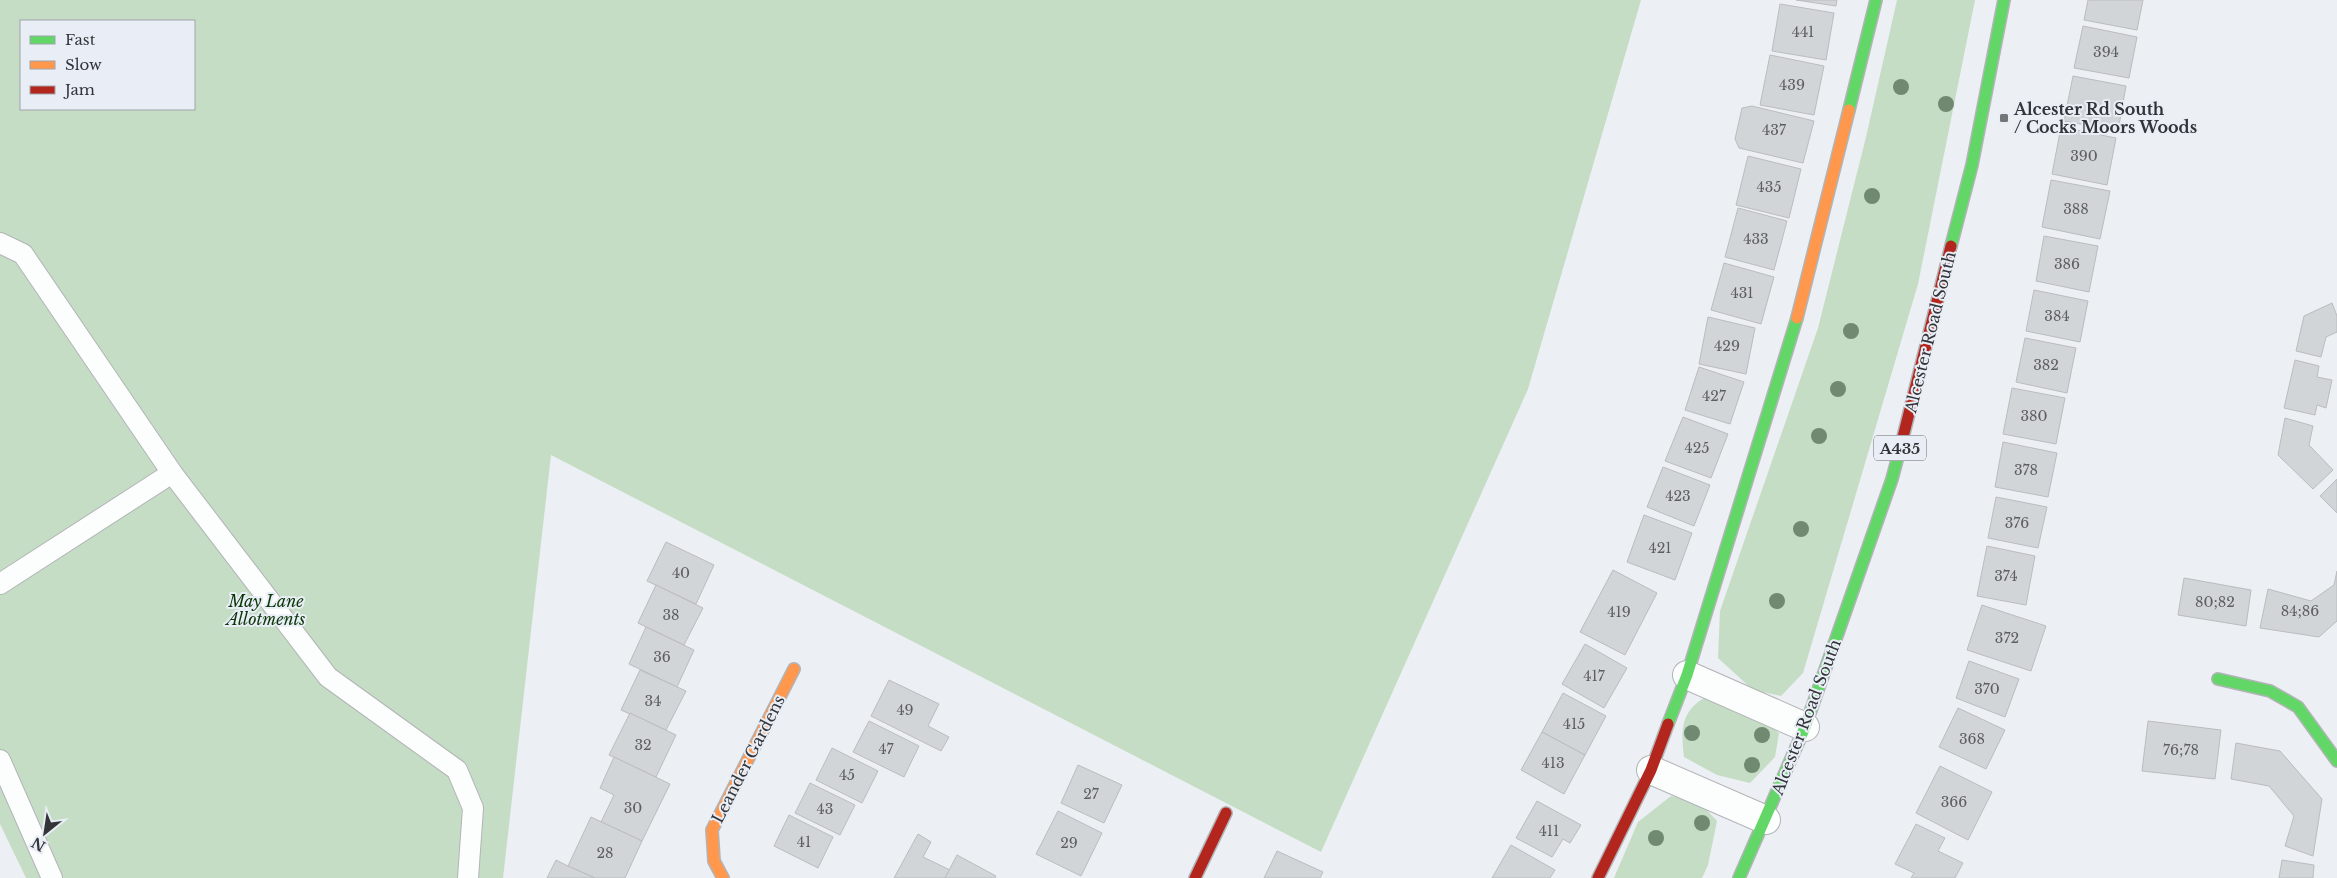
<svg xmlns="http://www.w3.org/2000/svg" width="2337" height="878" viewBox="0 0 2337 878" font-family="'Libre Baskerville',serif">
  <rect width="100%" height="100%" fill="#eceff3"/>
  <!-- green -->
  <g fill="#c5ddc5" fill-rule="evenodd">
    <path d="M 0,0 L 1641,0 L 1528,389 L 1321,852 L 551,455 L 503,878 L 26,878 L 0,824 ZM 21,21 L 194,21 L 194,109 L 21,109 Z"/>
    <path d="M 1897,0 L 1975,0 L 1918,284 L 1803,673 L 1781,696 L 1753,690 L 1718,658 L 1720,611 L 1818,328 L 1866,137 Z"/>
    <path d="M 1704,698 C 1733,705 1755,714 1779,733 L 1775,757 L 1750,783 L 1717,775 L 1684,757 C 1681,731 1680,713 1704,698 Z"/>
    <path d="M 1671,796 L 1698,801 L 1717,821 L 1708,865 L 1702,878 L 1614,878 L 1638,822 Z"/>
  </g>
  <!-- building -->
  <g fill="#d2d5d8" stroke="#babcbf">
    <path d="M 1796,0 L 1837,0 L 1836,6 Z"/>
    <path d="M 2088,0 L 2143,0 L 2137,30 L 2084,20 Z"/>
    <path d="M 1780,4 L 1834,13 L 1826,60 L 1772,51 Z"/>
    <path d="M 2083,26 L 2137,37 L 2129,78 L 2074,68 Z"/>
    <path d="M 1770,55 L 1824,66 L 1814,115 L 1760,105 Z"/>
    <path d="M 2073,76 L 2126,86 L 2118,131 L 2064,121 Z"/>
    <path d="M 1752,106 L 1814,121 L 1803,163 L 1739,148 L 1735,139 L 1742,108 Z"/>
    <path d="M 2061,127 L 2116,138 L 2107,185 L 2052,174 Z"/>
    <path d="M 1748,156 L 1801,169 L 1789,218 L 1736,205 Z"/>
    <path d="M 2051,180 L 2110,191 L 2100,239 L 2042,227 Z"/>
    <path d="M 1738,208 L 1787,221 L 1774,270 L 1725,257 Z"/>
    <path d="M 2044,236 L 2098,246 L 2089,292 L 2036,281 Z"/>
    <path d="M 1724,263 L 1774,277 L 1761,324 L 1711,310 Z"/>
    <path d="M 2034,290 L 2088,301 L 2080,342 L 2026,331 Z"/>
    <path d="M 2332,303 L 2337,316 L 2337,332 L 2326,337 L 2321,357 L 2296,351 L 2304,316 Z"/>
    <path d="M 1708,317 L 1755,328 L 1746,374 L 1699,364 Z"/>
    <path d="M 2025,338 L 2076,348 L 2067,393 L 2016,382 Z"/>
    <path d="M 2295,360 L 2319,366 L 2317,377 L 2332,380 L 2326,408 L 2317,405 L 2315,415 L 2284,408 Z"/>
    <path d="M 1699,367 L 1744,382 L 1730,424 L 1685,410 Z"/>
    <path d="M 2012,388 L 2065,398 L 2056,444 L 2003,434 Z"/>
    <path d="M 1683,417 L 1728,434 L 1711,478 L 1665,461 Z"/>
    <path d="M 2285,418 L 2313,426 L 2309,445 L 2333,470 L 2313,489 L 2278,455 Z"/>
    <path d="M 2003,442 L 2057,453 L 2048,497 L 1995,487 Z"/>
    <path d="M 1663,467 L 1710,485 L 1694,526 L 1647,507 Z"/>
    <path d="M 2337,479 L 2337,513 L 2320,496 Z"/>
    <path d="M 1996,497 L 2047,507 L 2038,548 L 1988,538 Z"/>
    <path d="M 1644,515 L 1692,533 L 1675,580 L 1627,562 Z"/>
    <path d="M 666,542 L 714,565 L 696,604 L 647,581 Z"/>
    <path d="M 1987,546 L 2035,556 L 2026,605 L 1977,596 Z"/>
    <path d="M 1613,570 L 1657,593 L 1625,655 L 1580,632 Z"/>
    <path d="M 2337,571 L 2337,621 L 2319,637 L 2260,628 L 2268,589 L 2311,601 L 2334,585 Z"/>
    <path d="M 2184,578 L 2251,590 L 2246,626 L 2178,615 Z"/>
    <path d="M 656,585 L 703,608 L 684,645 L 638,623 Z"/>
    <path d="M 1982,605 L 2046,626 L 2031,671 L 1967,650 Z"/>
    <path d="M 646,627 L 694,650 L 677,687 L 629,664 Z"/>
    <path d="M 1585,644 L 1627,668 L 1604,708 L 1562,684 Z"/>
    <path d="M 1969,661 L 2019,679 L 2005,717 L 1956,698 Z"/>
    <path d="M 640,670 L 686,691 L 666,730 L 621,710 Z"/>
    <path d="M 889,680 L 939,704 L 928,726 L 949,737 L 941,751 L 871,716 Z"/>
    <path d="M 1563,693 L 1606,716 L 1585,755 L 1542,732 Z"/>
    <path d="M 1958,708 L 2005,730 L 1986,769 L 1939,747 Z"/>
    <path d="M 630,713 L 676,735 L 656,777 L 609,755 Z"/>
    <path d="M 869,721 L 919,746 L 904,777 L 853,752 Z"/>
    <path d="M 2148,721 L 2221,730 L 2215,779 L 2142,771 Z"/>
    <path d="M 1542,732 L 1585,755 L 1564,794 L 1521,770 Z"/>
    <path d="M 2236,743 L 2280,751 L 2322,799 L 2313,856 L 2285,846 L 2294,816 L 2269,786 L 2231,779 Z"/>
    <path d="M 832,748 L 878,771 L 862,803 L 816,780 Z"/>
    <path d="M 614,757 L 670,784 L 642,841 L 601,822 L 614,795 L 600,788 Z"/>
    <path d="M 1078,765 L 1122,785 L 1104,823 L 1061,803 Z"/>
    <path d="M 1940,766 L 1992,792 L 1968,840 L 1916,813 Z"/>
    <path d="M 810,783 L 855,805 L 840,835 L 795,813 Z"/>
    <path d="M 1537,801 L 1581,825 L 1570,843 L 1563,839 L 1552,857 L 1516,838 Z"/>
    <path d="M 1058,811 L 1102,833 L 1081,876 L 1036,854 Z"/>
    <path d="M 789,815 L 833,837 L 818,868 L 774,846 Z"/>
    <path d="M 591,817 L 642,841 L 625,878 L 595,878 L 568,866 Z"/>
    <path d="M 1916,824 L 1945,838 L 1938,851 L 1963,863 L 1955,878 L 1911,878 L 1914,873 L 1895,864 Z"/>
    <path d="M 918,834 L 931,842 L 923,857 L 950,870 L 945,878 L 894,878 Z"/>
    <path d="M 1511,845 L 1555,870 L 1550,878 L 1492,878 Z"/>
    <path d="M 1277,851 L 1323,872 L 1320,878 L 1264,878 Z"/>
    <path d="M 957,855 L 996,876 L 995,878 L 945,878 Z"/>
    <path d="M 556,860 L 568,866 L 595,878 L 547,878 Z"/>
    <path d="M 2282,860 L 2314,865 L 2313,878 L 2279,878 Z"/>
  </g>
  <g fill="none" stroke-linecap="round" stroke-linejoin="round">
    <defs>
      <g id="lane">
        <path d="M 0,243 L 23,254 L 172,473 L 328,677 L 457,770 L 473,808 L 468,878"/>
        <path d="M 0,584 L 172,473"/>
        <path d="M 0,760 L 52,878"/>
      </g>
      <g id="street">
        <path d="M 1687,675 L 1805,727"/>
        <path d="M 1651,770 L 1766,820"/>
      </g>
      <g id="fast">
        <path d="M 1849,110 L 1876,0"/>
        <path d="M 1951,246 L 1972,165 L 2004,0"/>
        <path d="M 2218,679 L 2270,691 L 2298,707 L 2337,761"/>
        <path d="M 1668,724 L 1687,675 L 1797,318"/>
        <path d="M 1739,878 L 1805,727 L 1892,479 L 1901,445"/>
      </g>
      <g id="slow">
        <path d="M 1797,318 L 1849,110"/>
        <path d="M 723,878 L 714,861 L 712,830 L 794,669"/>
      </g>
      <g id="jam">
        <path d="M 1901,445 L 1951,246"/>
        <path d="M 1195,878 L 1226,813"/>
        <path d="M 1598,878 L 1651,770 L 1668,724"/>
      </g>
    </defs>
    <!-- lane casing -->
    <use href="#lane" stroke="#b2b4b7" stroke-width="22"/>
    <!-- street casing -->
    <use href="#street" stroke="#b2b4b7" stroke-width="30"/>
    <!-- fast casing -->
    <use href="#fast" stroke="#b2b4b7" stroke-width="14"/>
    <!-- slow casing -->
    <use href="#slow" stroke="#b2b4b7" stroke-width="14"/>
    <!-- jam casing -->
    <use href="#jam" stroke="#b2b4b7" stroke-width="14"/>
    <!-- lane -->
    <use href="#lane" stroke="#fcfdfd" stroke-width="20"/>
    <!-- street -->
    <use href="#street" stroke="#fcfdfd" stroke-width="28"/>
    <!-- fast -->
    <use href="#fast" stroke="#63d668" stroke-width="11"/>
    <!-- slow -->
    <use href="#slow" stroke="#ff974d" stroke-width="11"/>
    <!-- jam -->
    <use href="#jam" stroke="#b3261e" stroke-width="11"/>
  </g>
  <!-- trees -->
  <g fill="#708971">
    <circle cx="1901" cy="87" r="8"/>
    <circle cx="1946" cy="104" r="8"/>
    <circle cx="1872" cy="196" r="8"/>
    <circle cx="1851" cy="331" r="8"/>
    <circle cx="1838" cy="389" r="8"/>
    <circle cx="1819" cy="436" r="8"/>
    <circle cx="1801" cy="529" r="8"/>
    <circle cx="1777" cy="601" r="8"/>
    <circle cx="1692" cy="733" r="8"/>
    <circle cx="1762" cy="735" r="8"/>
    <circle cx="1752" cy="765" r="8"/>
    <circle cx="1702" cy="823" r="8"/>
    <circle cx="1656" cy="838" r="8"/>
  </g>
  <!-- markers -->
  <rect fill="#737579" stroke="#e9eef6" stroke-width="2" x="1999" y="113" width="10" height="10" rx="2.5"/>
  <g text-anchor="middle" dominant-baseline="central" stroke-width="4" stroke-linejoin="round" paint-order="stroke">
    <!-- number labels -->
    <g font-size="14" fill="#5c5e61">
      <text x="1803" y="32">441</text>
      <text x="2106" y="52">394</text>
      <text x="1792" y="85">439</text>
      <text x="1774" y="130">437</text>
      <text x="2084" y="156">390</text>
      <text x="1769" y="187">435</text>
      <text x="2076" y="209">388</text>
      <text x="1756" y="239">433</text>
      <text x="2067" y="264">386</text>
      <text x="1742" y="293">431</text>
      <text x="2057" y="316">384</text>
      <text x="1727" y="346">429</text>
      <text x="2046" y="365">382</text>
      <text x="1714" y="396">427</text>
      <text x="2034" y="416">380</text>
      <text x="1697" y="448">425</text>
      <text x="2026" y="470">378</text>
      <text x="1678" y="496">423</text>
      <text x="2017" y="523">376</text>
      <text x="1660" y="548">421</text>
      <text x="681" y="573">40</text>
      <text x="2006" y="576">374</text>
      <text x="2215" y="602">80;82</text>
      <text x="2300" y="611">84;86</text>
      <text x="1619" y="612">419</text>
      <text x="671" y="615">38</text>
      <text x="2007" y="638">372</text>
      <text x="662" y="657">36</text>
      <text x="1594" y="676">417</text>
      <text x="1987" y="689">370</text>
      <text x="653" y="701">34</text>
      <text x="905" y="710">49</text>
      <text x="1574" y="724">415</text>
      <text x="1972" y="739">368</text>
      <text x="643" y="745">32</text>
      <text x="886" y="749">47</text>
      <text x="2181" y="750">76;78</text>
      <text x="1553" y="763">413</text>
      <text x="847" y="775">45</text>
      <text x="1091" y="794">27</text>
      <text x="1954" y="802">366</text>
      <text x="633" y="808">30</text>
      <text x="825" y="809">43</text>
      <text x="1549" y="831">411</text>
      <text x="804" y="842">41</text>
      <text x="1069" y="843">29</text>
      <text x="605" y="853">28</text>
    </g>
    <!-- shield labels -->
    <rect fill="#e9eef6" stroke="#696c70" stroke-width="1" x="1874" y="435.5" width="52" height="25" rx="4"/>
    <g font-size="15" font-weight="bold" fill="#323437">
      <text x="1900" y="448">A435</text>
    </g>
    <!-- poi labels -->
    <g font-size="16" font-weight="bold" fill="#323437" stroke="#e9eef6" text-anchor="start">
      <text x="2014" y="109">Alcester Rd South<tspan x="2014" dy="18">/ Cocks Moors Woods</tspan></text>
    </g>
    <!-- street labels -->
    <g font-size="16" fill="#323437" stroke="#e9eef6">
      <text transform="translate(1930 332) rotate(-76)">Alcester Road South</text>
      <text transform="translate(1806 717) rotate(-69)">Alcester Road South</text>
      <text transform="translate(748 759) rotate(-63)">Leander Gardens</text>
    </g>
    <!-- park labels -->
    <g font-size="16" font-style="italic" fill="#0a3606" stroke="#e9eef6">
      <text x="266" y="601">May Lane<tspan x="266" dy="18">Allotments</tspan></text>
    </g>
  </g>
  <!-- legend -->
  <rect x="20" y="20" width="175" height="90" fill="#e9eef6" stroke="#a0a4aa"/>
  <rect x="30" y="36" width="25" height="8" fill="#63d668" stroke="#a0a4aa"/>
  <text x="65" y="45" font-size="15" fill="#323437">Fast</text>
  <rect x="30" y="61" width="25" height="8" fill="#ff974d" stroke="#a0a4aa"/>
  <text x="65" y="70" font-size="15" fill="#323437">Slow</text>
  <rect x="30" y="86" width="25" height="8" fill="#b3261e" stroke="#a0a4aa"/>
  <text x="65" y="95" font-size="15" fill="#323437">Jam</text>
  <!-- north arrow -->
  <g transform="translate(45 833) rotate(210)" stroke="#e9eef6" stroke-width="4" paint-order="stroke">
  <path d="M0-4L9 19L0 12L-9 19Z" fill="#323437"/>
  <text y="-8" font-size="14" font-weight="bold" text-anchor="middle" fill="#323437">N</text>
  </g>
</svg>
